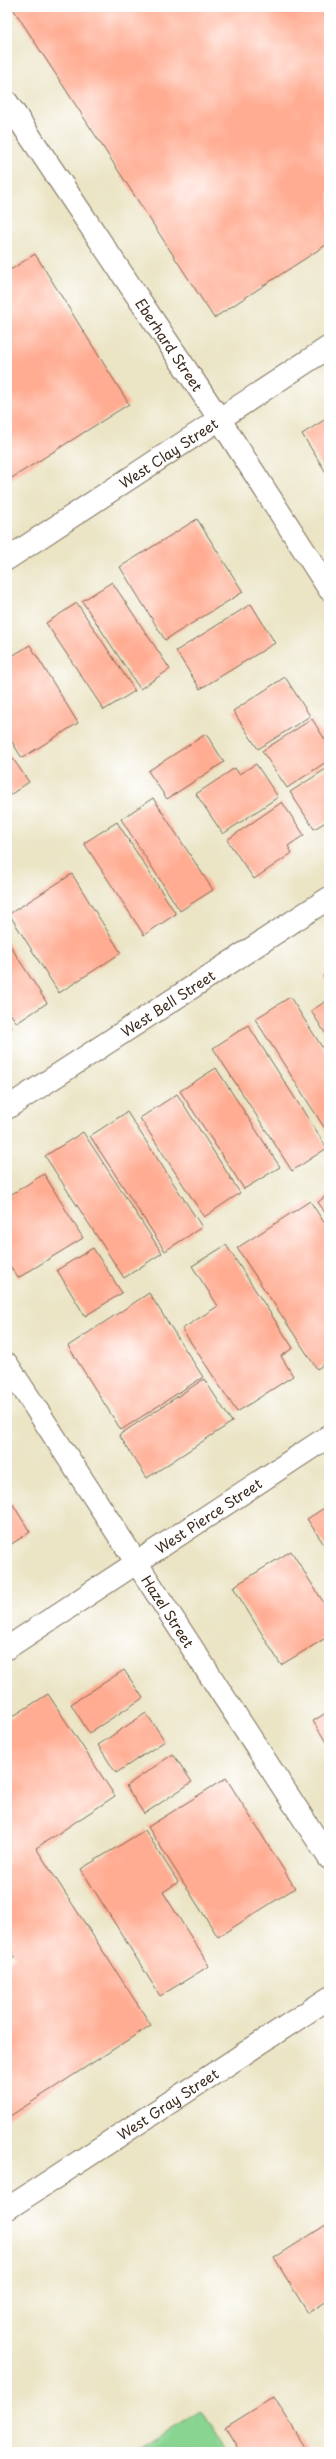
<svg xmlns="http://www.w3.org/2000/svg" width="336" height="2459" viewBox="0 0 336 2459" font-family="'Playpen Sans',sans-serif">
  <rect width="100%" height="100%" fill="#fff"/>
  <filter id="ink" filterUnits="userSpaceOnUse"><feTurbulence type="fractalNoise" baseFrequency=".025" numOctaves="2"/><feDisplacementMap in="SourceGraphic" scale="8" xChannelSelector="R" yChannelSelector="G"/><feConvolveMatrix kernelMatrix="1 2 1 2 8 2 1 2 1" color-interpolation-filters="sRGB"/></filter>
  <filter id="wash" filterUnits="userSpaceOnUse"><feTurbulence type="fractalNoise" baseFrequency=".012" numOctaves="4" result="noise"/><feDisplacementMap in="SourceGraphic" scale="16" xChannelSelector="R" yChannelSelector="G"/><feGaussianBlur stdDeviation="0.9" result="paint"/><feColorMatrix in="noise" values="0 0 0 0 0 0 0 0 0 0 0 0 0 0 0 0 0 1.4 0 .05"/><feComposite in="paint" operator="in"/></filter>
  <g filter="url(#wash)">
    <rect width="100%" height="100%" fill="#ebe4c5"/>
    <!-- grass -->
    <path fill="#88d491" stroke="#627f58" d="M 201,2410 L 228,2452 L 137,2452 Z"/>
    <g id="blocks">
      <!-- building -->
      <g fill="#ffac92">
        <path d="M 12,7 L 329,7 L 329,243 L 214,318 Z"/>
        <path d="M 35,254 L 129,404 L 7,481 L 7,272 Z"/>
        <path d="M 329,417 L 329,473 L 327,474 L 302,434 Z"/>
        <path d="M 197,519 L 243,592 L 165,640 L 120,567 Z"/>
        <path d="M 112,582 L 170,669 L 140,689 L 82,601 Z"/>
        <path d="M 77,603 L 135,691 L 104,710 L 46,623 Z"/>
        <path d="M 251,604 L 275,643 L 200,689 L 176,651 Z"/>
        <path d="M 30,645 L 78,723 L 22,758 L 7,734 L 7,659 Z"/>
        <path d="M 285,677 L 310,716 L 258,749 L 233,711 Z"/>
        <path d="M 312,719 L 329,746 L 329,760 L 287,788 L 262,751 Z"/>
        <path d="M 206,734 L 224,762 L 167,799 L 148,771 Z"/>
        <path d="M 7,750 L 29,782 L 7,797 Z"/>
        <path d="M 256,764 L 278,797 L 223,834 L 196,794 L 235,768 L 239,774 Z"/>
        <path d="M 329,767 L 329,820 L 314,829 L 290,792 Z"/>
        <path d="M 153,798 L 213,890 L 180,911 L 121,819 Z"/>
        <path d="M 282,802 L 304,835 L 288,846 L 292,853 L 254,879 L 227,840 Z"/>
        <path d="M 117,822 L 176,914 L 144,935 L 84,843 Z"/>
        <path d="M 72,874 L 121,953 L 59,993 L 9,914 Z"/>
        <path d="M 7,941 L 47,1003 L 17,1023 L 7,1009 Z"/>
        <path d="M 329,972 L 329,985 L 323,976 Z"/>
        <path d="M 290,997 L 329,1058 L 329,1135 L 255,1019 Z"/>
        <path d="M 329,999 L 329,1039 L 311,1011 Z"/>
        <path d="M 7,1019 L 12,1028 L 7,1031 Z"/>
        <path d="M 248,1025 L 327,1148 L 292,1171 L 213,1048 Z"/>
        <path d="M 216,1068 L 280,1167 L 244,1189 L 180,1091 Z"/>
        <path d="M 177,1094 L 240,1193 L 204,1217 L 140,1118 Z"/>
        <path d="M 127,1112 L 202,1227 L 165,1251 L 90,1136 Z"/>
        <path d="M 83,1132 L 162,1253 L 124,1278 L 45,1156 Z"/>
        <path d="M 44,1174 L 83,1238 L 18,1278 L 7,1261 L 7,1197 Z"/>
        <path d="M 329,1194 L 329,1219 L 318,1202 Z"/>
        <path d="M 310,1201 L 329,1230 L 329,1361 L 317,1369 L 237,1248 Z"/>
        <path d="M 226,1245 L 293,1348 L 281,1356 L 293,1376 L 237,1412 L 182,1329 L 218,1306 L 192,1266 Z"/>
        <path d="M 93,1248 L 122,1293 L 85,1316 L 57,1270 Z"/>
        <path d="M 149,1293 L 203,1377 L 121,1430 L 68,1346 Z"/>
        <path d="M 204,1379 L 232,1422 L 147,1478 L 119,1435 Z"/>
        <path d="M 7,1495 L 30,1532 L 7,1547 Z"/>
        <path d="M 329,1505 L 329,1552 L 307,1519 Z"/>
        <path d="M 291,1551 L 329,1611 L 329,1636 L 281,1665 L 233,1587 Z"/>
        <path d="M 124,1670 L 143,1698 L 89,1733 L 71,1704 Z"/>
        <path d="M 48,1694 L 115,1796 L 36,1848 L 151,2025 L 7,2118 L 7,1962 L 15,1957 L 7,1944 L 7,1720 Z"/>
        <path d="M 329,1711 L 329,1747 L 313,1721 Z"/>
        <path d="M 146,1713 L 165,1741 L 116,1773 L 98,1745 Z"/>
        <path d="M 173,1754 L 192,1782 L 144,1814 L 126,1786 Z"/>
        <path d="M 226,1778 L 295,1888 L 218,1937 L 148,1827 Z"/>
        <path d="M 145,1830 L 178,1882 L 163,1892 L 209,1966 L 160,1996 L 81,1869 Z"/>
        <path d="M 329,2223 L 329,2300 L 308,2313 L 274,2258 Z"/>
        <path d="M 274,2397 L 308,2452 L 241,2452 L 226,2427 Z"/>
      </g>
    </g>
  </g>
  <g filter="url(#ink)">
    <use href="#blocks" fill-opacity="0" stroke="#796b58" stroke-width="1"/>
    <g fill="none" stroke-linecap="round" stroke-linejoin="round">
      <defs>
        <g id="street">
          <path id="s1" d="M 7,102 L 220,420 L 329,589"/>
          <path id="s2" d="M 7,559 L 329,347"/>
          <path id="s3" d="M 7,1108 L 329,898"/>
          <path id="s4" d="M 7,1364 L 329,1858"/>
          <path id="s5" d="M 7,1648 L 329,1436"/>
        </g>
        <g id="secondary">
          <path id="s6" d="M 7,2209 L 329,1998"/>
        </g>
      </defs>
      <!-- street casing -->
      <use href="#street" stroke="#796b58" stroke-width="24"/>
      <!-- secondary casing -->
      <use href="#secondary" stroke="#796b58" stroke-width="24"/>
      <!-- street -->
      <use href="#street" stroke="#fff" stroke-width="22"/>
      <!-- secondary -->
      <use href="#secondary" stroke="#fff" stroke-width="22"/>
    </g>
  </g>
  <g text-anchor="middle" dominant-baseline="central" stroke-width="3" stroke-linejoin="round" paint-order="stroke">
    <!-- street labels -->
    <g font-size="14" fill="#3b2a1e" stroke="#fff">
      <text stroke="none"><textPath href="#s1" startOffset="292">Eberhard Street</textPath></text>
      <text stroke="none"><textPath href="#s2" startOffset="193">West Clay Street</textPath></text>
      <text stroke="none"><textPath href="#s3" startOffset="192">West Bell Street</textPath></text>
      <text stroke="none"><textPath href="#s5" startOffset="241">West Pierce Street</textPath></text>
      <text stroke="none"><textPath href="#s4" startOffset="295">Hazel Street</textPath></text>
      <text stroke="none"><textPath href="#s6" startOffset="192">West Gray Street</textPath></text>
    </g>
  </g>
  <!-- margin -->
  <rect width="336" height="2459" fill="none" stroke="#fff" stroke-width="24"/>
</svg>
